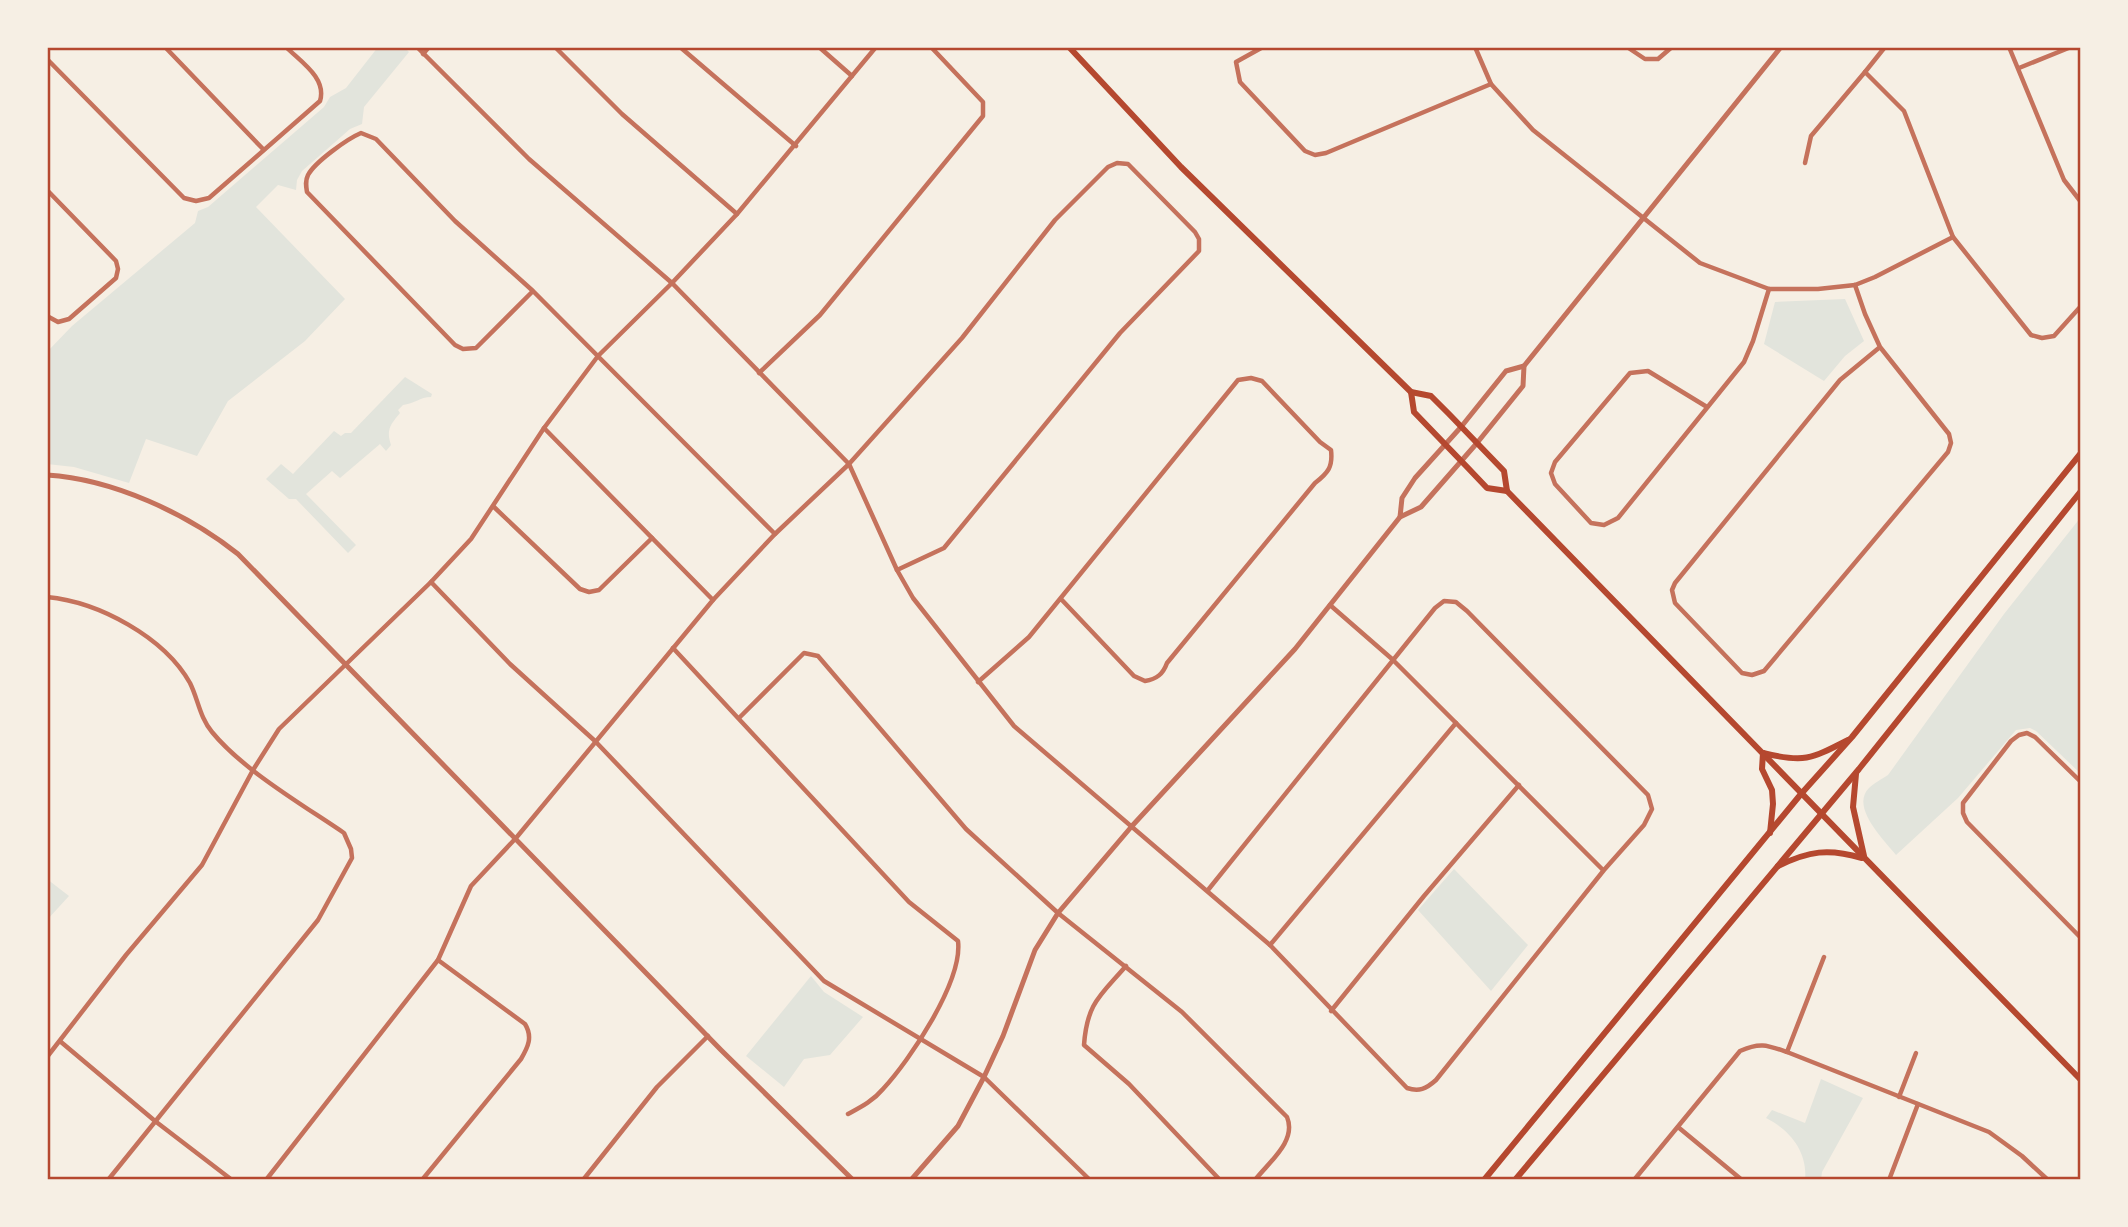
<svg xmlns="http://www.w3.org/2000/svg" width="2128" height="1227" viewBox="0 0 2128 1227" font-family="'Asap Condensed',sans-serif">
  <rect width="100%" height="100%" fill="#f6efe4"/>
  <!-- green -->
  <g fill="#e2e4dc">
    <path d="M 378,47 L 404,47 L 409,52 L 364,107 L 362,124 L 350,129 L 302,171 L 297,180 L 296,190 L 278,185 L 256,207 L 345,299 L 305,341 L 228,401 L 197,456 L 146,439 L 129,483 L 74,467 L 47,464 L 47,352 L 72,326 L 195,223 L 198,211 L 208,207 L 324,107 L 330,97 L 346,88 Z"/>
    <path d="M 1845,299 L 1864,341 L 1845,356 L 1824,381 L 1764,344 L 1775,302 Z"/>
    <path d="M 405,377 L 432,394 L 431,397 C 420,397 414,404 403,405 L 398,410 L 400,413 C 390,425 386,430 391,445 L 386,451 L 380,444 L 340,478 L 332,471 L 306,494 L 356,545 L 348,553 L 296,499 L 289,499 L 266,479 L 281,464 L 293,474 L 334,431 L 341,436 L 345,433 L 351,433 Z"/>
    <path d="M 2081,517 L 2081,774 L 2036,731 L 2030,728 L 2016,730 L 1958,798 L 1896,855 C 1884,840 1850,807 1869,788 C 1874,783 1882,779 1888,775 L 2004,614 Z"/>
    <path d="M 1454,869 L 1528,945 L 1491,991 L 1418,910 Z"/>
    <path d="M 47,879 L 69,896 L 47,920 Z"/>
    <path d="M 811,976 L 824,992 L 863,1017 L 830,1055 L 804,1059 L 784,1087 L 746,1056 Z"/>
    <path d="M 1821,1079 L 1863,1098 L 1822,1172 L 1821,1180 L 1805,1180 C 1808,1152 1790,1130 1766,1118 L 1772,1110 L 1805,1123 Z"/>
  </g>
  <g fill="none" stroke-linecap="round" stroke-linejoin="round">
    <!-- minor -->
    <g stroke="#c5725c" stroke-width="4.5">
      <path d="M 165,47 L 263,149"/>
      <path d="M 417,47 L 529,159 L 672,283 L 849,464 L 897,570 L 913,598 L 1014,726 L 1270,945 L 1407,1088 C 1419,1092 1426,1089 1436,1080 L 1604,870 L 1644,825 L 1652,809 L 1648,795 L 1467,611 L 1456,602 L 1444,601 L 1435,608 L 1208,890"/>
      <path d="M 555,47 L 622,114 L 737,214"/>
      <path d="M 680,47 L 796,146"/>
      <path d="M 819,47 L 852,76"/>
      <path d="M 1263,47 L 1236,62 L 1240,82 L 1305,151 L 1315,155 L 1326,153 L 1491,84"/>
      <path d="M 1475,47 L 1491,84 L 1533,130 L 1700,263 L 1769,289 L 1818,289 L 1855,285 L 1875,277 L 1953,237"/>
      <path d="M 1627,47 L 1645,59 L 1658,59 L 1672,47"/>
      <path d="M 1885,47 L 1865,72 L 1904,111 L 1953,237 L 2031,335 L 2042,338 L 2054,336 L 2081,306"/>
      <path d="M 2009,47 L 2064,180 L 2081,202"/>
      <path d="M 423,54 L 429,47"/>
      <path d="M 47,59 L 184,198 L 196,201 L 209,198 L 320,101 C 327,78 301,62 286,47"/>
      <path d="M 2019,68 L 2071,47"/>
      <path d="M 1805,163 L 1811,136 L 1865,72"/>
      <path d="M 47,190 L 116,261 L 118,269 L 116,278 L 69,319 L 58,322 L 47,316"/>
      <path d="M 1855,285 L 1865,314 L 1880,347 L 1949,434 L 1951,443 L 1948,452 L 1764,671 L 1752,675 L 1742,673 L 1675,603 L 1672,590 L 1675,583 L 1840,380 L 1880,347"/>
      <path d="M 533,291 L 476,348 L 463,349 L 455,345 L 307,192 C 306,186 305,181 308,175 C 315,162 347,139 361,133 L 376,139 L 455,221 L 533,291 L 775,534"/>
      <path d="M 759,373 L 820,315 L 983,116 L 983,102 L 931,47"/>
      <path d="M 1707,407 L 1648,371 L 1630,373 L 1555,462 L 1551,473 L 1555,484 L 1591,523 L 1604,525 L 1618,518 L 1744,362 L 1753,341 L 1769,289"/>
      <path d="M 544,428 L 713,600"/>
      <path d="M 494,507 L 580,589 L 589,592 L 599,590 L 652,538"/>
      <path d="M 431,582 L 510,664 L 595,741 L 824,981 L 984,1077 L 1090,1180"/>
      <path d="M 47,597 C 99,602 164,637 190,683 C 198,699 200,718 212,732 C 243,770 303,805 344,833 L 351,849 L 352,858 L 318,920 L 108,1180"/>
      <path d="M 1330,605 L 1392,659 L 1603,870"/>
      <path d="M 673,648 L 909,902 L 958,941 C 963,981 910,1060 883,1089 C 873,1101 861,1107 848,1114"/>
      <path d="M 978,682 L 1029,637 L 1238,380 L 1251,378 L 1262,381 L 1320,442 L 1331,450 C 1333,467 1328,473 1315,483 L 1167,663 C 1163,674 1157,679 1145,681 L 1134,676 L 1061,599"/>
      <path d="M 739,718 L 804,653 L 818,656 L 966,829 L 1058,913 L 1182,1012 L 1287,1117 C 1297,1141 1269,1162 1255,1180"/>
      <path d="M 2081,782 L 2035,737 L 2027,733 L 2019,735 L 2011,741 L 1963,803 L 1963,813 L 1967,822 L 2081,938"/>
      <path d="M 1270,945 L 1456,723"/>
      <path d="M 1126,966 C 1100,996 1087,1003 1084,1045 L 1129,1084 L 1220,1180"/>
      <path d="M 1331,1011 L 1424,896 L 1519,785"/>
      <path d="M 61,1042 L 155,1121 L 232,1180"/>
      <path d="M 1787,1052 L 1824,957"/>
      <path d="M 47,1057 L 126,955 L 202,865 L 253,770 L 279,729 L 431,582 L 471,539 L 544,428 L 598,356 L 672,283 L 737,214 L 876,47"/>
      <path d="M 1899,1097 L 1916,1053"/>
      <path d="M 1678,1127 L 1742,1180"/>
      <path d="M 266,1180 L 438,960 L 471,886 L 516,838 L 713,600 L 775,534 L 849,464 L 962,338 L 1055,220 L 1108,167 L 1117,163 L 1128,164 L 1195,232 L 1199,239 L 1199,251 L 1120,333 L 944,548 L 897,570"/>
      <path d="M 422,1180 L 521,1059 C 528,1047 533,1037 525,1024 L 438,960"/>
      <path d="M 583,1180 L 657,1087 L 708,1036"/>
      <path d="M 1634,1180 L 1740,1051 C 1760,1042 1767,1045 1787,1052 L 1989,1132 L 2022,1156 L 2048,1180"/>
      <path d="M 1889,1180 L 1918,1104"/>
    </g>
    <!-- tertiary -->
    <g stroke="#c5725c" stroke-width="5">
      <path d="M 47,475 C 113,479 188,514 238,554 L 721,1050 L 853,1180"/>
      <path d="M 1400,517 L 1402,498 L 1415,478 L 1461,427 L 1506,371 L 1524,366"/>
      <path d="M 911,1180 L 958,1126 L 984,1077 L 1003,1036 L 1035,950 L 1058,913 L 1132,826 L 1295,649 L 1400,517 L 1421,507 L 1477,443 L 1523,386 L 1524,366 L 1781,47"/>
    </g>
    <!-- secondary -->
    <g stroke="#b5482f" stroke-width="6">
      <path d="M 1069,47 L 1181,167 L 1411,392 L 1431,396 L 1449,414 L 1504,471 L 1507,491 L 2081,1080"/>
      <path d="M 1411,392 L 1414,412 L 1468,468 L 1487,488 L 1507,491"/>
      <path d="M 1763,753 C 1804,763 1811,759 1848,740"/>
      <path d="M 1763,753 L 1762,769 L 1772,790 L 1773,804 L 1770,833"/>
      <path d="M 1856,774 L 1853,807 L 1864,856"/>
      <path d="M 1778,866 C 1809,851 1828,848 1862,858"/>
      <path d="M 1484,1180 L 1801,794 L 1852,737 L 2081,453"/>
      <path d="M 1515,1180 L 1859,769 L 2081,491"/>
    </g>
  </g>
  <!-- border -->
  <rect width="2128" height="1227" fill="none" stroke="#f6efe4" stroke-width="98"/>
  <rect x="49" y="49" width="2030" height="1129" fill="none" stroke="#b5482f" stroke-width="2.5"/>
</svg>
